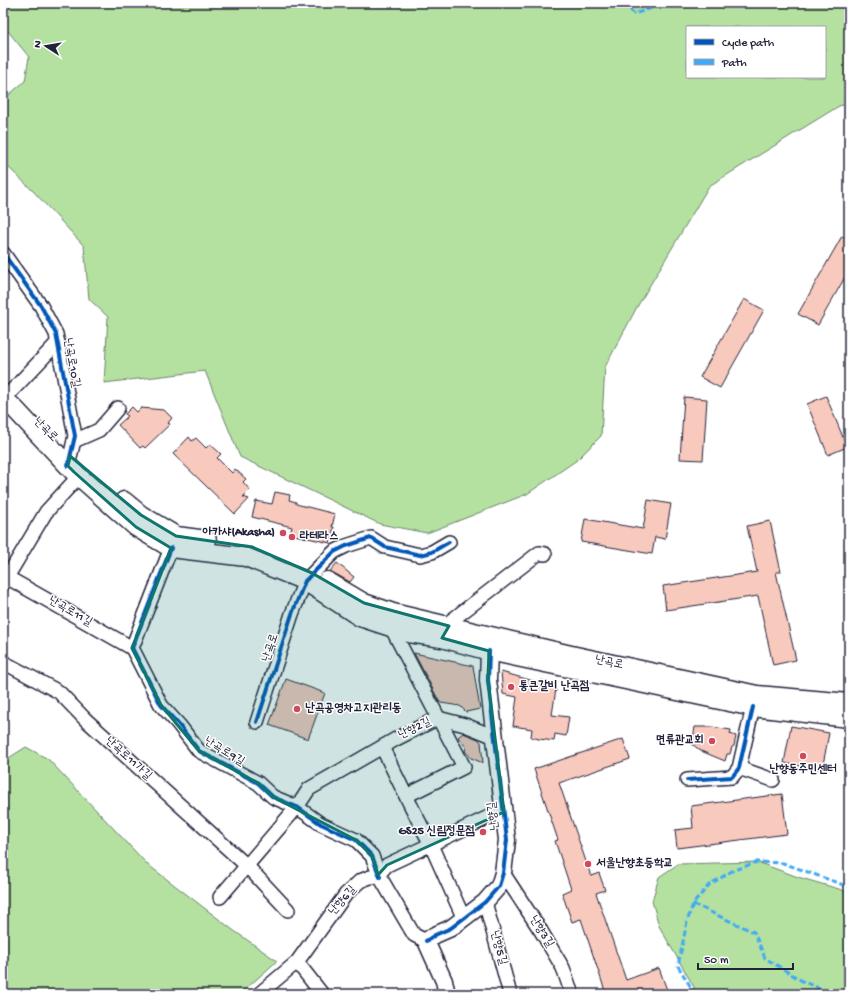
<svg xmlns="http://www.w3.org/2000/svg" width="852" height="997" viewBox="0 0 852 997" font-family="'Gochi Hand','Poor Story',sans-serif">
  <rect width="100%" height="100%" fill="#fff"/>
  <filter id="ink" filterUnits="userSpaceOnUse"><feTurbulence type="fractalNoise" baseFrequency=".025" numOctaves="2"/><feDisplacementMap in="SourceGraphic" scale="8" xChannelSelector="R" yChannelSelector="G"/><feConvolveMatrix kernelMatrix="1 2 1 2 8 2 1 2 1" color-interpolation-filters="sRGB"/></filter>
  <g filter="url(#ink)">
    <!-- green -->
    <g fill="#b4e1a0" stroke="#6b826e" fill-rule="evenodd">
      <path d="M 3,3 L 849,3 L 849,103 L 839,106 L 709,186 L 637,307 L 605,367 L 601,436 L 577,460 L 527,494 L 427,533 L 380,524 L 240,457 L 205,371 L 104,383 L 108,317 L 89,299 L 84,246 L 34,192 L 3,162 L 3,100 L 25,81 L 29,57 L 3,25 ZM 687,27 L 825,27 L 825,77 L 687,77 Z"/>
      <path d="M 26,747 L 48,759 L 147,864 L 233,930 L 277,961 L 240,994 L 3,994 L 3,763 L 4,761 Z"/>
      <path d="M 757,862 L 798,877 L 849,892 L 849,994 L 698,994 L 659,926 L 652,901 L 659,877 L 678,864 Z"/>
    </g>
    <!-- building -->
    <g fill="#f8c9bd" stroke="#22223b">
      <path d="M 842,236 L 849,240 L 849,270 L 818,325 L 798,314 Z"/>
      <path d="M 744,299 L 764,310 L 720,388 L 700,377 Z"/>
      <path d="M 826,396 L 847,447 L 828,455 L 807,404 Z"/>
      <path d="M 684,397 L 707,399 L 703,460 L 680,459 Z"/>
      <path d="M 132,407 L 137,412 L 141,408 L 164,410 L 172,418 L 168,423 L 170,424 L 145,448 L 143,446 L 140,448 L 118,425 L 128,416 L 125,414 Z"/>
      <path d="M 189,437 L 192,441 L 196,438 L 206,448 L 210,444 L 221,454 L 217,458 L 232,473 L 235,469 L 246,479 L 243,482 L 250,490 L 243,497 L 249,499 L 235,514 L 173,454 Z"/>
      <path d="M 275,492 L 290,495 L 289,500 L 296,502 L 296,504 L 335,514 L 332,527 L 334,527 L 330,543 L 290,534 L 292,527 L 252,517 L 256,501 L 272,504 Z"/>
      <path d="M 648,500 L 671,504 L 665,539 L 655,537 L 652,554 L 581,542 L 585,519 L 643,529 Z"/>
      <path d="M 770,521 L 781,572 L 776,572 L 796,660 L 773,665 L 758,596 L 666,610 L 663,586 L 757,572 L 747,526 Z"/>
      <path d="M 337,563 L 354,577 L 350,582 L 330,571 Z"/>
      <path d="M 414,653 L 473,666 L 480,709 L 466,712 L 460,706 L 441,703 L 439,701 Z"/>
      <path d="M 501,672 L 541,683 L 542,680 L 556,689 L 552,715 L 569,717 L 566,736 L 555,734 L 554,741 L 539,739 L 531,737 L 532,729 L 513,726 L 517,697 L 503,694 Z"/>
      <path d="M 286,679 L 325,693 L 308,739 L 269,725 Z"/>
      <path d="M 791,726 L 829,733 L 822,770 L 784,763 Z"/>
      <path d="M 695,727 L 712,727 L 731,730 L 730,734 L 736,736 L 734,746 L 732,747 L 730,754 L 727,754 L 725,761 L 701,751 L 692,744 Z"/>
      <path d="M 463,733 L 478,739 L 481,742 L 483,763 L 471,758 L 465,751 L 466,747 L 458,737 Z"/>
      <path d="M 623,739 L 630,759 L 559,783 L 591,876 L 599,873 L 605,890 L 596,893 L 626,980 L 659,968 L 667,990 L 656,994 L 606,994 L 581,919 L 572,922 L 562,893 L 571,889 L 555,841 L 558,840 L 534,769 Z"/>
      <path d="M 782,794 L 787,834 L 677,848 L 675,830 L 693,828 L 691,806 Z"/>
    </g>
    <g fill="none" stroke-linecap="round" stroke-linejoin="round">
      <defs>
        <g id="minor">
          <path d="M 3,253 L 41,306 L 56,334 L 75,436 L 68,466"/>
          <path d="M 4,399 L 58,342"/>
          <path d="M 74,441 L 99,430 L 118,408"/>
          <path d="M 171,548 L 132,648 L 161,705 L 179,725 L 199,751 L 258,783 L 273,797 L 297,807 L 321,824 L 356,840 L 372,856 L 380,877"/>
          <path d="M 3,575 L 132,648"/>
          <path d="M 3,584 L 46,512 L 79,476"/>
          <path d="M 445,633 L 452,620 L 539,553 L 545,554"/>
          <path d="M 3,662 L 59,692 L 85,719 L 247,866 L 288,910"/>
          <path d="M 257,722 L 292,614 L 305,581 L 334,552 L 346,546 L 371,538 L 385,547 L 420,555 L 432,552 L 449,542"/>
          <path d="M 382,747 L 406,796 L 464,767 L 391,627"/>
          <path d="M 739,768 L 773,780"/>
          <path d="M 687,780 L 732,777 L 739,768 L 753,707"/>
          <path d="M 406,796 L 431,845 L 464,919"/>
          <path d="M 503,873 L 541,931 L 563,968 L 572,994"/>
          <path d="M 378,875 L 387,865 L 491,816 L 504,812"/>
          <path d="M 220,897 L 297,807 L 309,789 L 396,739 L 438,718 L 465,725 L 495,737"/>
          <path d="M 485,902 L 510,994"/>
          <path d="M 297,962 L 322,994"/>
          <path d="M 259,994 L 297,962 L 346,894 L 360,881 L 370,877 L 380,877 L 414,935 L 426,941"/>
        </g>
        <path id="tertiary" d="M 447,994 L 444,981 L 426,941 L 435,935 L 451,928 L 485,902 L 499,886 L 503,873 L 507,840 L 488,680 L 489,651"/>
        <g id="secondary">
          <path d="M 3,398 L 14,408 L 74,472 L 136,527 L 171,548 L 246,557 L 305,581 L 360,617 L 409,633 L 442,638 L 489,651 L 753,707 L 849,718"/>
          <path d="M 124,501 L 141,515 L 176,536 L 207,540"/>
          <path d="M 327,581 L 364,603 L 393,613 L 571,655 L 757,695 L 849,703"/>
        </g>
      </defs>
      <!-- minor casing -->
      <use href="#minor" stroke="#22223b" stroke-width="16"/>
      <!-- tertiary casing -->
      <use href="#tertiary" stroke="#22223b" stroke-width="19"/>
      <!-- secondary casing -->
      <use href="#secondary" stroke="#22223b" stroke-width="21"/>
      <!-- minor -->
      <use href="#minor" stroke="#fff" stroke-width="13"/>
      <!-- tertiary -->
      <use href="#tertiary" stroke="#fff" stroke-width="16"/>
      <!-- secondary -->
      <use href="#secondary" stroke="#fff" stroke-width="18"/>
      <!-- quiet -->
      <g stroke="#3fa9f5" stroke-width="3" stroke-dasharray="6 3" stroke-linecap="butt">
        <path d="M 624,3 L 634,14 L 655,7 L 683,3"/>
        <path d="M 693,904 L 754,932 L 765,958 L 804,982 L 834,994 L 849,992"/>
        <path d="M 695,994 L 678,966 L 687,922 L 693,904 L 709,885 L 732,871 L 757,862 L 783,863 L 849,887"/>
      </g>
      <defs>
        <g id="cycleway">
          <path d="M 3,253 L 41,306 L 56,334 L 75,436 L 68,466"/>
          <path d="M 171,548 L 132,648 L 161,705 L 179,725 L 199,751 L 258,783 L 273,797 L 297,807 L 321,824 L 356,840 L 372,856 L 380,877"/>
          <path d="M 257,722 L 292,614 L 305,581 L 334,552 L 346,546 L 371,538 L 385,547 L 420,555 L 432,552 L 449,542"/>
          <path d="M 687,780 L 732,777 L 739,768 L 753,707"/>
          <path d="M 426,941 L 435,935 L 451,928 L 485,902 L 499,886 L 503,873 L 507,840 L 488,680 L 489,651"/>
        </g>
      </defs>
      <!-- cycleway casing -->
      <use href="#cycleway" stroke="#fff" stroke-width="6"/>
      <!-- cycleway -->
      <use href="#cycleway" stroke="#0057b8" stroke-width="4"/>
    </g>
  </g>
  <!-- marked area -->
  <path fill="#0f766e" fill-opacity="0.2" stroke="#0f766e" stroke-width="3" stroke-linejoin="round" d="M 70,456 L 141,515 L 176,536 L 252,547 L 312,573 L 364,603 L 449,626 L 442,638 L 489,651 L 488,680 L 504,812 L 387,865 L 378,875 L 372,856 L 356,840 L 273,797 L 258,783 L 199,751 L 161,705 L 132,648 L 171,548 L 136,527 L 74,472 L 68,466 Z"/>
  <!-- markers -->
  <g fill="#d1495b" stroke="#fff" stroke-width="1.5">
    <circle cx="283" cy="533" r="4"/>
    <circle cx="292" cy="537" r="4"/>
    <circle cx="511" cy="687" r="4"/>
    <circle cx="297" cy="709" r="4"/>
    <circle cx="712" cy="741" r="4"/>
    <circle cx="803" cy="756" r="4"/>
    <circle cx="483" cy="832" r="4"/>
    <circle cx="588" cy="864" r="4"/>
  </g>
  <g text-anchor="middle" dominant-baseline="central" stroke-width="3" stroke-linejoin="round" paint-order="stroke">
    <!-- street labels -->
    <g font-size="12" fill="#22223b" stroke="#fff">
      <text transform="translate(71 363) rotate(80)">난곡로10길</text>
      <text transform="translate(45 430) rotate(46)">난곡로</text>
      <text transform="translate(70 612) rotate(30)">난곡로11길</text>
      <text transform="translate(271 648) rotate(-72)">난곡로</text>
      <text transform="translate(609 663) rotate(12)">난곡로</text>
      <text transform="translate(415 729) rotate(-26)">난향2길</text>
      <text transform="translate(224 752) rotate(31)">난곡로9길</text>
      <text transform="translate(128 759) rotate(42)">난곡로11가길</text>
      <text transform="translate(494 816) rotate(-97)">난향길</text>
      <text transform="translate(343 901) rotate(-49)">난향6길</text>
      <text transform="translate(541 932) rotate(58)">난향3길</text>
      <text transform="translate(498 948) rotate(75)">난향5길</text>
    </g>
    <!-- poi labels -->
    <g font-size="12" font-weight="bold" fill="#22223b" stroke="#fff" text-anchor="start">
      <text x="275" y="533" text-anchor="end">아카샤(Akasha)</text>
      <text x="300" y="537">라테라스</text>
      <text x="519" y="687">통큰갈비 난곡점</text>
      <text x="305" y="709">난곡공영차고지관리동</text>
      <text x="704" y="741" text-anchor="end">면류관교회</text>
      <text x="803" y="770" text-anchor="middle">난향동주민센터</text>
      <text x="475" y="832" text-anchor="end">GS25 신림정문점</text>
      <text x="596" y="864">서울난향초등학교</text>
    </g>
  </g>
  <!-- margin -->
  <rect width="852" height="997" fill="none" stroke="#fff" stroke-width="16"/>
  <rect x="8" y="8" width="836" height="981" fill="none" stroke="#22223b" stroke-width="1.5" filter="url(#ink)"/>
  <!-- legend -->
  <rect x="686" y="26" width="140" height="52" fill="#ffffff" stroke="#a7a7b1"/>
  <rect x="694" y="39" width="20" height="6" fill="#0057b8" stroke="#a7a7b1"/>
  <text x="722" y="46" font-size="12" fill="#22223b">Cycle path</text>
  <rect x="694" y="59" width="20" height="6" fill="#3fa9f5" stroke="#a7a7b1"/>
  <text x="722" y="66" font-size="12" fill="#22223b">Path</text>
  <!-- north arrow -->
  <g transform="translate(46 46) rotate(282)" stroke="#ffffff" stroke-width="3" paint-order="stroke">
  <path d="M0-3L7 15L0 10L-7 15Z" fill="#22223b"/>
  <text y="-6" font-size="11" font-weight="bold" text-anchor="middle" fill="#22223b">N</text>
  </g>
  <!-- scale -->
  <path d="M698 963v6h95v-6" fill="none" stroke="#22223b" stroke-width="2"/>
  <text x="704" y="963" font-size="12" fill="#22223b" stroke="#ffffff" stroke-width="3" paint-order="stroke">50 m</text>
</svg>
